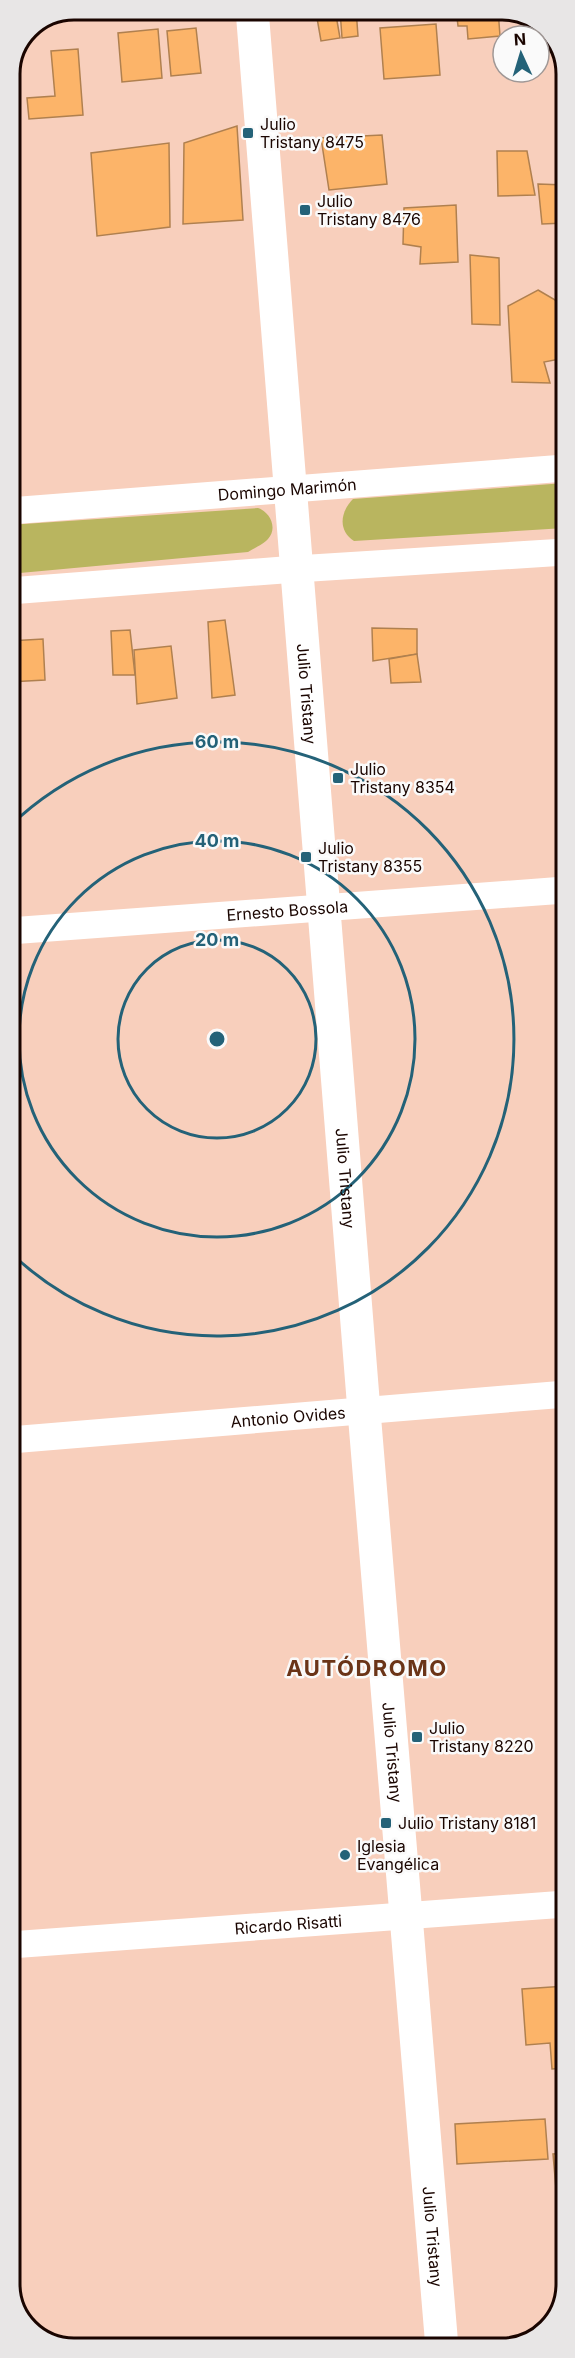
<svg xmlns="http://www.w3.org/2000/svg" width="575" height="2358" viewBox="0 0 575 2358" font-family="Inter,sans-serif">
  <rect width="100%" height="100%" fill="#f8cfbc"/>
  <!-- green -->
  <g fill="#b9b55f">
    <path d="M 565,483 L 565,528 L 354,541 C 337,530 341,511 353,499 Z"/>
    <path d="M 258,508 C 270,512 278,528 268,539 C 264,544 254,548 248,552 L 9,574 L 9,525 Z"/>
  </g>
  <!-- building -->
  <g fill="#fcb469" stroke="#b0804f" stroke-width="1.5">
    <path d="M 356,9 L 358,36 L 342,38 L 340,10 Z"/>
    <path d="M 456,9 L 498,9 L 500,36 L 468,39 L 467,26 L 458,26 Z"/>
    <path d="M 336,15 L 340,38 L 321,41 L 317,18 Z"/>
    <path d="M 436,24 L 440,75 L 384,79 L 380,28 Z"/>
    <path d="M 196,28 L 201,73 L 171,76 L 167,31 Z"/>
    <path d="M 158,29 L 162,78 L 122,82 L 118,33 Z"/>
    <path d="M 548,32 L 559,51 L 550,52 Z"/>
    <path d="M 78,49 L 83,115 L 29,119 L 27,98 L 55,96 L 51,51 Z"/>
    <path d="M 237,126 L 243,220 L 183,224 L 184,143 Z"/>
    <path d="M 382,135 L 387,184 L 329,190 L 321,138 Z"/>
    <path d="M 169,143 L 170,227 L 97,236 L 91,153 Z"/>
    <path d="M 497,151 L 527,151 L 535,195 L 498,196 Z"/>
    <path d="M 538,184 L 565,185 L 565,223 L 542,224 Z"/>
    <path d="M 456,205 L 458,262 L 420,264 L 421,247 L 403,244 L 404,208 Z"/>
    <path d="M 470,255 L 499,258 L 500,325 L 472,324 Z"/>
    <path d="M 538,290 L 562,304 L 565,318 L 565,358 L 544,362 L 550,383 L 512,382 L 508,306 Z"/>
    <path d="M 9,353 L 11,353 L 16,430 L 9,431 Z"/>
    <path d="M 225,620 L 235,695 L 212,698 L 208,622 Z"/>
    <path d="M 372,628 L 417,629 L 417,654 L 373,661 Z"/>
    <path d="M 130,630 L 135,675 L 113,675 L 111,631 Z"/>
    <path d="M 43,639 L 45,680 L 9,682 L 9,641 Z"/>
    <path d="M 171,646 L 177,698 L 137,704 L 134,650 Z"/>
    <path d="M 417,654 L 421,682 L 391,683 L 389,659 Z"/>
    <path d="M 566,1986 L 566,2068 L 552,2069 L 550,2043 L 526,2045 L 522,1989 Z"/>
    <path d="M 545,2119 L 548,2159 L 457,2164 L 455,2124 Z"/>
    <path d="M 566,2153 L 566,2211 L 558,2212 L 553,2154 Z"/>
    <path d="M 559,2260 L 566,2260 L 564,2290 L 561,2290 Z"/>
  </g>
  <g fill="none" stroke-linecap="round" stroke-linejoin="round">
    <!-- street -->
    <g stroke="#fff" stroke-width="27">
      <path id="s1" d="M 9,511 L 565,468"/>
      <path d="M 9,591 L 296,569 L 565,552"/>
      <path id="s2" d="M 9,931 L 565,890"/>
      <path id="s3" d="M 10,1440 L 566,1394"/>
      <path id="s4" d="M 10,1945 L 566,1904"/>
    </g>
    <!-- secondary -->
    <path stroke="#fff" stroke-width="33" id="s5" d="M 252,9 L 364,1411 L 442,2348"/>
  </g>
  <!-- distance rings -->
  <g fill="none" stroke="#246278" stroke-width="3">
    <circle cx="217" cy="1039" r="99"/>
    <circle cx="217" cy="1039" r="198"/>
    <path d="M11 825A297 297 0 1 1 11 1253"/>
  </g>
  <!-- markers -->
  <g fill="#246278" stroke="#fafafa" stroke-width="2">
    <rect x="242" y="127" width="12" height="12" rx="3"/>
    <rect x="299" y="204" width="12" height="12" rx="3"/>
    <rect x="332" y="772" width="12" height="12" rx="3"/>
    <rect x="300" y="851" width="12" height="12" rx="3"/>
    <rect x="411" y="1731" width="12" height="12" rx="3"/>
    <rect x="380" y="1817" width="12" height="12" rx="3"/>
    <circle cx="345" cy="1855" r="6"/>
  </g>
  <g text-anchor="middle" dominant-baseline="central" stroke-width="5" stroke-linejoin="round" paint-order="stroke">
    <!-- poi labels -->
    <g font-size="16" fill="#1a0500" stroke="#fafafa" text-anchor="start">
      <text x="260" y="124">Julio<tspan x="260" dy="18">Tristany 8475</tspan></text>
      <text x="317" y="201">Julio<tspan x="317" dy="18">Tristany 8476</tspan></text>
      <text x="350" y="769">Julio<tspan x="350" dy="18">Tristany 8354</tspan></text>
      <text x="318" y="848">Julio<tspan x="318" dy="18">Tristany 8355</tspan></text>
      <text x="429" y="1728">Julio<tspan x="429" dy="18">Tristany 8220</tspan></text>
      <text x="398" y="1823">Julio Tristany 8181</text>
      <text x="357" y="1846">Iglesia<tspan x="357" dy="18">Evangélica</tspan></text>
    </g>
    <!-- street labels -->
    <g font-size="16" fill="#1a0500" stroke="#fafafa">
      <text stroke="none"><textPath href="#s1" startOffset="279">Domingo Marimón</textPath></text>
      <text stroke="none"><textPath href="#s5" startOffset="687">Julio Tristany</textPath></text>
      <text stroke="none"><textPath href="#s2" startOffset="279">Ernesto Bossola</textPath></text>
      <text stroke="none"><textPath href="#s5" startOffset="1173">Julio Tristany</textPath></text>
      <text stroke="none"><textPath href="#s3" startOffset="279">Antonio Ovides</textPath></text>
      <text stroke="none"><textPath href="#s5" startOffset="1749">Julio Tristany</textPath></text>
      <text stroke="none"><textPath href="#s4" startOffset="279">Ricardo Risatti</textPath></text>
      <text stroke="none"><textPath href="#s5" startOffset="2235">Julio Tristany</textPath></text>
    </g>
    <!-- district labels -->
    <g font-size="22" font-weight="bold" letter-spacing="1.5" fill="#6b3417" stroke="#fafafa">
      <text x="367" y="1668">AUTÓDROMO</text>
    </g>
  </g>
  <!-- crop -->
  <path d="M0 0H575V2358H0ZM74 20H502A54 54 0 0 1 556 74V2284A54 54 0 0 1 502 2338H74A54 54 0 0 1 20 2284V74A54 54 0 0 1 74 20Z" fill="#e8e6e6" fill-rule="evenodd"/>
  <path fill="none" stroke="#1a0500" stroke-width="3" d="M74 20H502A54 54 0 0 1 556 74V2284A54 54 0 0 1 502 2338H74A54 54 0 0 1 20 2284V74A54 54 0 0 1 74 20Z"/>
  <circle cx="217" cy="1039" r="9" fill="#246278" stroke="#fafafa" stroke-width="3"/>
  <g font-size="18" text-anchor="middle" font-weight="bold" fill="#246278" stroke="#fafafa" stroke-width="5" stroke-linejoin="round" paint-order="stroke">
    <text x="217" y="748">60 m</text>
    <text x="217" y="847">40 m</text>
    <text x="217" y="946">20 m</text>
  </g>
  <!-- north arrow -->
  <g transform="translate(521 54) rotate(356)"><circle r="28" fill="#fafafa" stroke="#a09896" stroke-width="1.5"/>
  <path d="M0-4.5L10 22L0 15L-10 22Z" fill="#246278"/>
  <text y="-9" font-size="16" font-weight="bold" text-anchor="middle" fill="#1a0500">N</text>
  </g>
</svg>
